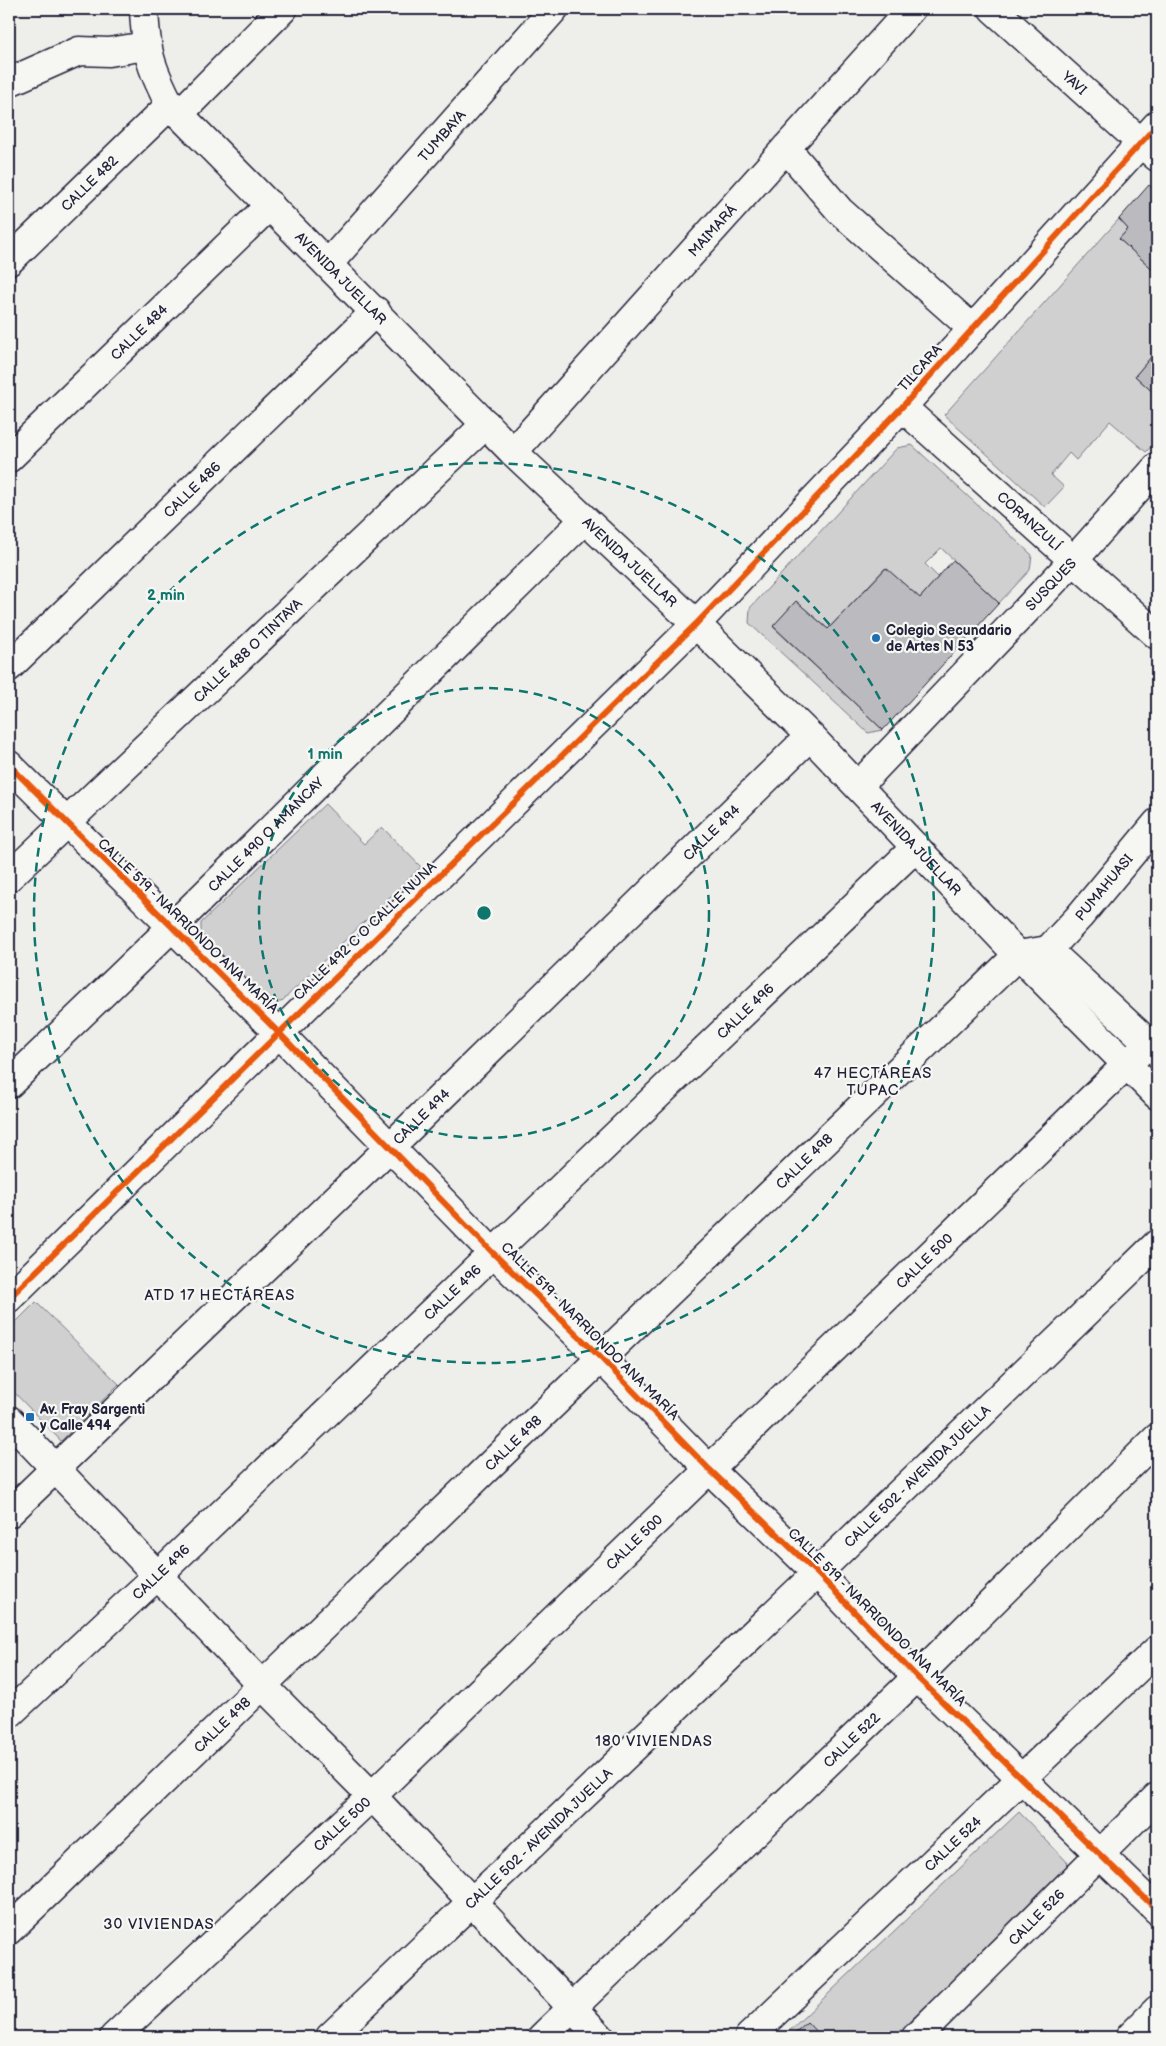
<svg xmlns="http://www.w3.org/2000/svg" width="1166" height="2046" viewBox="0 0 1166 2046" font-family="'Balsamiq Sans',sans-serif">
  <rect width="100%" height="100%" fill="#eeeeeb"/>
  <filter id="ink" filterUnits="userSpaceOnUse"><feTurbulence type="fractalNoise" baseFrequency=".02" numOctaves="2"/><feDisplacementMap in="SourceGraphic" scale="10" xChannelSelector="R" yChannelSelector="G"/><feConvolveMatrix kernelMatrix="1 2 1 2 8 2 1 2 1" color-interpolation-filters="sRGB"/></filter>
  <g filter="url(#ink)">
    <!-- green -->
    <g fill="#d0d0d1" stroke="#797986">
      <path d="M 1119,219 L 1128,229 L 1119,239 L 1157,273 L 1157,350 L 1135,376 L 1157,396 L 1157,440 L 1146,452 L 1110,421 L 1076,460 L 1069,453 L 1051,475 L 1064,487 L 1045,507 L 944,415 Z"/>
      <path d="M 912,445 L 1032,555 L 1030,570 L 999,603 L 941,548 L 925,564 L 938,577 L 920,598 L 885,568 L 828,629 L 796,601 L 773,627 L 883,730 L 868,733 L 749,623 L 750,608 L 897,448 Z"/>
      <path d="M 325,804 L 364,844 L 382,827 L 421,867 L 281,1002 L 270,1002 L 201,934 L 201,923 Z"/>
      <path d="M 36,1302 L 119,1384 L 61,1441 L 9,1387 L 9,1329 Z"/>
      <path d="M 1019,1812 L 1072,1867 L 893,2037 L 783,2037 Z"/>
    </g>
    <!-- building -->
    <g fill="#bbbbbf" stroke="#22223b">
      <path d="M 1149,185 L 1157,192 L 1157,273 L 1119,239 L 1128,229 L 1119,219 Z"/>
      <path d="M 1157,350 L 1157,396 L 1135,376 Z"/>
      <path d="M 953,560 L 999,603 L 883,730 L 773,626 L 796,601 L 828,629 L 886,568 L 920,598 Z"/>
      <path d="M 575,2020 L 591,2037 L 550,2037 Z"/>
      <path d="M 807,2022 L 821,2037 L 790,2037 Z"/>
    </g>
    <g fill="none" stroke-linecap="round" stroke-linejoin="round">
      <defs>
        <g id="minor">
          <path id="s1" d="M 144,9 C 146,52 150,66 170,105 L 513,452 L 696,624 L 810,736 L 1018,955 L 1157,1095"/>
          <path id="s2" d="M 993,9 L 1157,157"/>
          <path d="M 9,82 L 79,51 L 109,52 L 146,46"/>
          <path d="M 179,114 L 283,9"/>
          <path d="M 786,148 L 840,211 L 973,329"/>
          <path id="s3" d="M 9,261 L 170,105"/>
          <path id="s4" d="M 329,263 L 554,9"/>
          <path id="s5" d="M 902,407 L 1157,635"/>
          <path id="s6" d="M 513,452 L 911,9"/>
          <path id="s7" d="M 9,458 L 270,205"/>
          <path id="s8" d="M 9,667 L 376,311"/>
          <path d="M 9,765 L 279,1033 L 493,1253 L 600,1357 L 709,1469 L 817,1573 L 917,1677 L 1157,1910"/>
          <path id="s9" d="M 858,786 L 1074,560 L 1157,467"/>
          <path id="s10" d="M 9,877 L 486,424"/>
          <path id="s11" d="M 1048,950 L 1079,917 L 1157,823"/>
          <path d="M 1048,950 L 1157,1051"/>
          <path id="s12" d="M 9,1084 L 172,927 L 584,520"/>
          <path d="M 9,1298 L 696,624 L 902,407 L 1157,125"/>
          <path d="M 9,1420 L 263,1686 L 372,1796 L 600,2037"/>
          <path id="s13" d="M 9,1513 L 390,1147 L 810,736"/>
          <path id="s14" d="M 9,1714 L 158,1575 L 916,847"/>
          <path id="s15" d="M 9,1930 C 346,1606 681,1279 1018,955 L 1048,950"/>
          <path id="s16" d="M 114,2037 L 372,1796 L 1149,1043"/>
          <path id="s17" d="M 330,2037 L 817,1573 L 1157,1244"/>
          <path id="s18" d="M 542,2037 L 917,1677 L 1157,1438"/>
          <path id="s19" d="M 749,2037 L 1157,1650"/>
          <path id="s20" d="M 916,2037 L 1157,1797"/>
          <path d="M 1130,2037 L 1157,2010"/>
        </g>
      </defs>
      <!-- minor casing -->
      <use href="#minor" stroke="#22223b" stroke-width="31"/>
      <!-- minor -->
      <use href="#minor" stroke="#f6f6f2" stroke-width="28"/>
      <defs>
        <g id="cycleway">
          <path d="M 9,765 L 279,1033 L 493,1253 L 600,1357 L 709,1469 L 817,1573 L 917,1677 L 1157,1910"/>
          <path d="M 9,1298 L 696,624 L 902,407 L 1157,125"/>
        </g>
      </defs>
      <!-- cycleway casing -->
      <use href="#cycleway" stroke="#f6f6f2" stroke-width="9"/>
      <!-- cycleway -->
      <use href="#cycleway" stroke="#e8590c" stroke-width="6"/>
    </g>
  </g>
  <!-- distance rings -->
  <g fill="none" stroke="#0f766e" stroke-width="2.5" stroke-dasharray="9 6">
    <circle cx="484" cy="913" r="225"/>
    <circle cx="484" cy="913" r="450"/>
  </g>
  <!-- markers -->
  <g fill="#1f6fb2" stroke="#f6f6f2" stroke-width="2">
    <circle cx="876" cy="638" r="5"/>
    <rect x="25" y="1412" width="10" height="10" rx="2.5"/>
  </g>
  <g text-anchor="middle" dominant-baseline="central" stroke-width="4.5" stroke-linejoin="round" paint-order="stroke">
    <!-- street labels -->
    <g font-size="14" fill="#22223b" stroke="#f6f6f2">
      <text stroke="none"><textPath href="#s2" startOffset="110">YAVI</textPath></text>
      <text stroke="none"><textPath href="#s4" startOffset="170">TUMBAYA</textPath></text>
      <text stroke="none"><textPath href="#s3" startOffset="112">CALLE 482</textPath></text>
      <text stroke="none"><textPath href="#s6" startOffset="298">MAIMARÁ</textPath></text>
      <text stroke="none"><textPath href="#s1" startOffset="344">AVENIDA JUELLAR</textPath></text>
      <text stroke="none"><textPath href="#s7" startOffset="181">CALLE 484</textPath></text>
      <text transform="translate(920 368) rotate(-48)">TILCARA</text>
      <text stroke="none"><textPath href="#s8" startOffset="255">CALLE 486</textPath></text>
      <text stroke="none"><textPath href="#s5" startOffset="171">CORANZULÍ</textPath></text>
      <text stroke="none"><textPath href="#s1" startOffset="749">AVENIDA JUELLAR</textPath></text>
      <text stroke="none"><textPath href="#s9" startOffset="279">SUSQUES</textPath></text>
      <text stroke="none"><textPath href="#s10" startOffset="329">CALLE 488 O TINTAYA</textPath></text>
      <text stroke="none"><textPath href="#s13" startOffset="978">CALLE 494</textPath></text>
      <text stroke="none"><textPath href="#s12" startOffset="358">CALLE 490 O AMANCAY</textPath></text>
      <text stroke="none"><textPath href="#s1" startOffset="1154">AVENIDA JUELLAR</textPath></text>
      <text stroke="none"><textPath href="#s11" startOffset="84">PUMAHUASI</textPath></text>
      <text transform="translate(188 926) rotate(44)">CALLE 519 - NARRIONDO ANA MARÍA</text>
      <text transform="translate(365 931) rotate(-44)">CALLE 492 C O CALLE NUNA</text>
      <text stroke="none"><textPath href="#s14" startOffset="1018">CALLE 496</textPath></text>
      <text stroke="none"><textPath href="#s13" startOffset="572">CALLE 494</textPath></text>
      <text stroke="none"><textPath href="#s15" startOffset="1106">CALLE 498</textPath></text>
      <text stroke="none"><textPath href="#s16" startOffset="1122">CALLE 500</textPath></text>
      <text stroke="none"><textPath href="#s14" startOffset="612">CALLE 496</textPath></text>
      <text transform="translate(590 1331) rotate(45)">CALLE 519 - NARRIONDO ANA MARÍA</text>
      <text stroke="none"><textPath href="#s15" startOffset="701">CALLE 498</textPath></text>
      <text stroke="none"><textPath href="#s17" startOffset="812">CALLE 502 - AVENIDA JUELLA</textPath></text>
      <text stroke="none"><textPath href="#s16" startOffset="718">CALLE 500</textPath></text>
      <text stroke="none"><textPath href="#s14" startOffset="208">CALLE 496</textPath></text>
      <text transform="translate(877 1617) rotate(45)">CALLE 519 - NARRIONDO ANA MARÍA</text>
      <text stroke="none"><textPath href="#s15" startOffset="296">CALLE 498</textPath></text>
      <text stroke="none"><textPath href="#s18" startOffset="429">CALLE 522</textPath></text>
      <text stroke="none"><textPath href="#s16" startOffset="312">CALLE 500</textPath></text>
      <text stroke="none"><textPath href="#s17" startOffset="288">CALLE 502 - AVENIDA JUELLA</textPath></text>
      <text stroke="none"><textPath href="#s19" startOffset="281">CALLE 524</textPath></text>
      <text stroke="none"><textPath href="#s20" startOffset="170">CALLE 526</textPath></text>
    </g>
    <!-- poi labels -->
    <g font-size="14" font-weight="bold" fill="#22223b" stroke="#f6f6f2" text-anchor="start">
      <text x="886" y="630">Colegio Secundario<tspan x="886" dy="16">de Artes N 53</tspan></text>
      <text x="40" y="1409">Av. Fray Sargenti<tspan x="40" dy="16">y Calle 494</tspan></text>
    </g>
    <!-- neighbourhood labels -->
    <g font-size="15" letter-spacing="1" fill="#22223b" stroke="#f6f6f2">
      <text x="873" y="1073">47 HECTÁREAS<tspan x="873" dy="17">TUPAC</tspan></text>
      <text x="220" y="1295">ATD 17 HECTÁREAS</text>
      <text x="654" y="1741">180 VIVIENDAS</text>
      <text x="159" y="1924">30 VIVIENDAS</text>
    </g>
  </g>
  <circle cx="484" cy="913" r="8" fill="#0f766e" stroke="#f6f6f2" stroke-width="2.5"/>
  <g font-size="15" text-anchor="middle" font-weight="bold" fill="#0f766e" stroke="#f6f6f2" stroke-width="4.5" stroke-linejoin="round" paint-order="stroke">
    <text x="166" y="600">2 min</text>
    <text x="325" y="759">1 min</text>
  </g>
  <!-- margin -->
  <rect width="1166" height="2046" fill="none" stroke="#f6f6f2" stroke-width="30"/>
  <rect x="15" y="15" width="1136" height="2016" fill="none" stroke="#22223b" stroke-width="2" filter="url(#ink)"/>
</svg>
